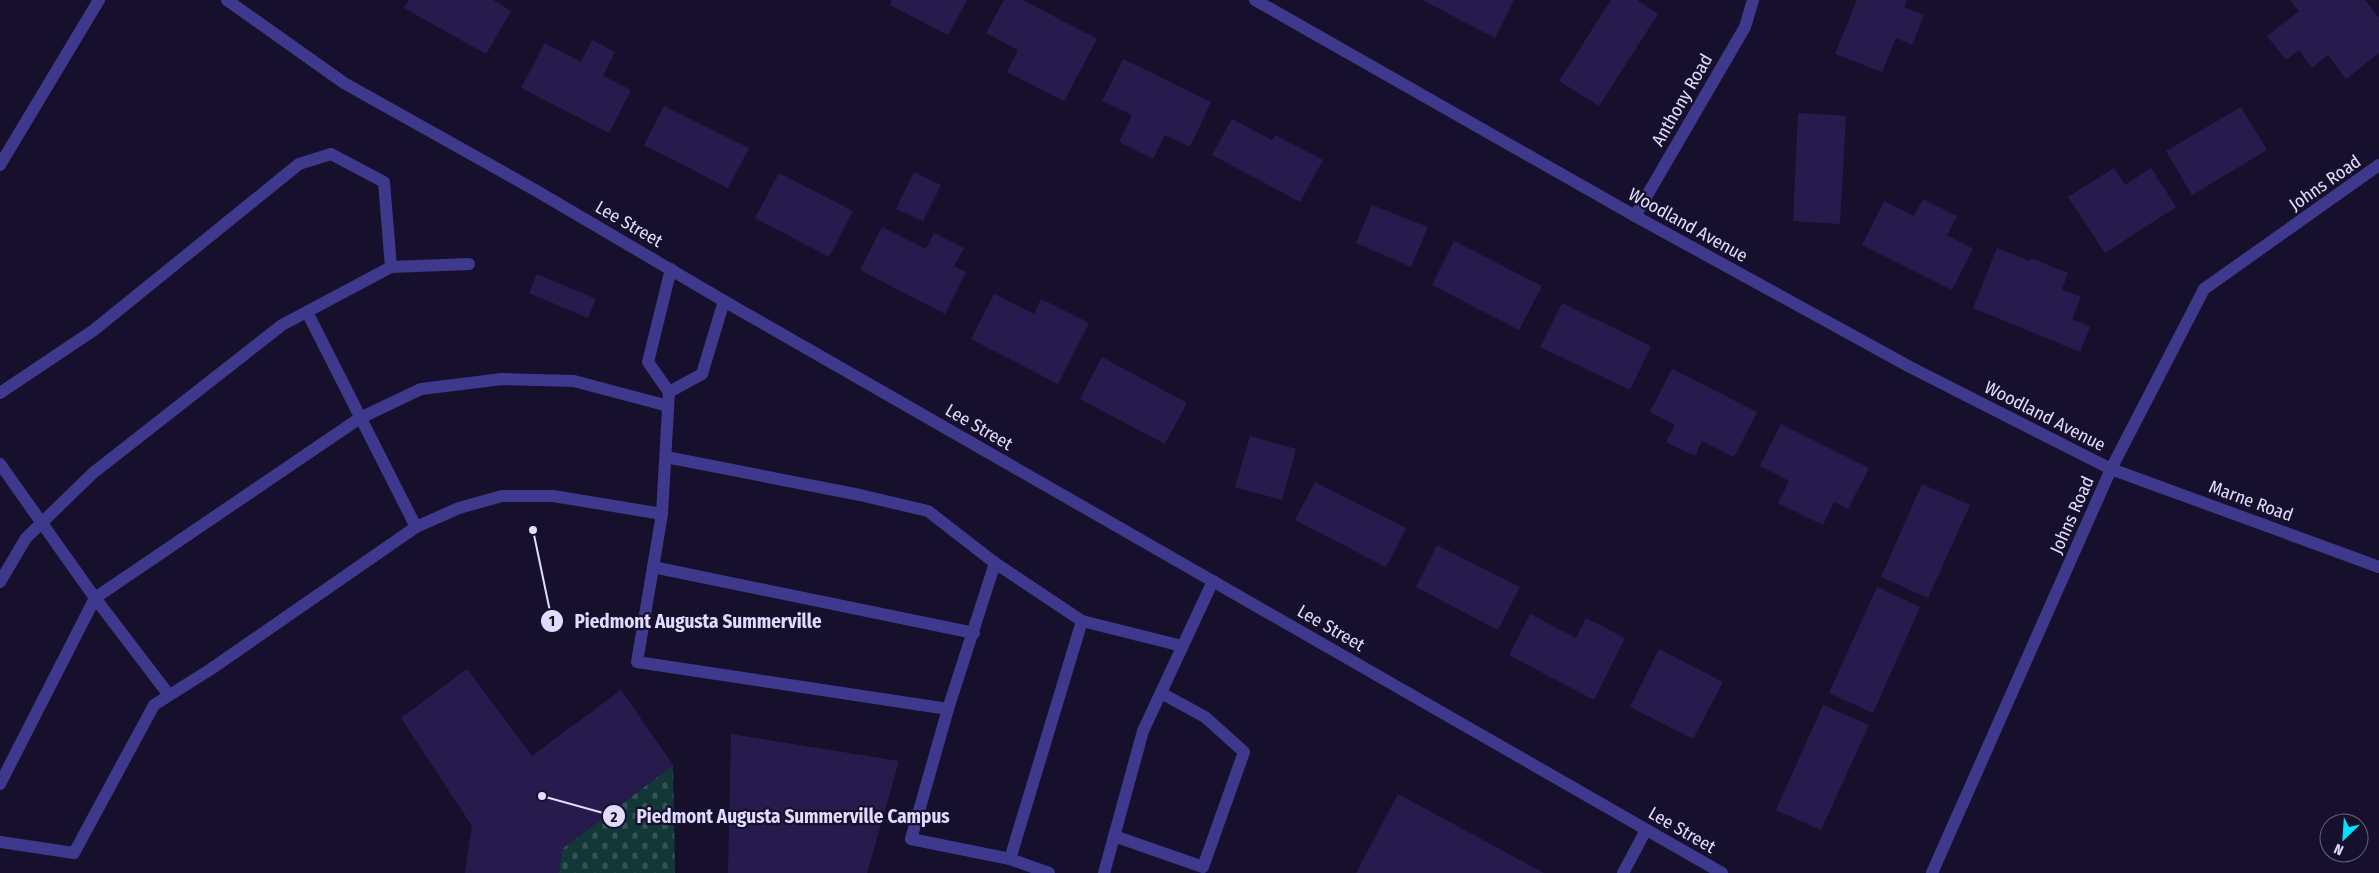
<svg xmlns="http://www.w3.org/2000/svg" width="2379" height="873" viewBox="0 0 2379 873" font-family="'Fira Sans Condensed',sans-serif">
  <defs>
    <pattern id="cemetery-stones" width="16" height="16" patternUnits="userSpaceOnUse" patternTransform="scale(1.25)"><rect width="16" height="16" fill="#133636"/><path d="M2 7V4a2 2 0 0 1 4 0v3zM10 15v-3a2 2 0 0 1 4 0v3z" fill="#355254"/></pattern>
  </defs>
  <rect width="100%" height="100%" fill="#16102c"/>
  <!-- cemetery -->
  <path fill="url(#cemetery-stones)" d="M 673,765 L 675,873 L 558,873 L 563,848 Z"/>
  <!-- building -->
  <g fill="#271b4e">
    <path d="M 409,0 L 493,0 L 511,11 L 486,54 L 404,8 Z"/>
    <path d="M 892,0 L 967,0 L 948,35 L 890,5 Z"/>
    <path d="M 1004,0 L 1023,0 L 1097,39 L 1064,101 L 1007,72 L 1018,50 L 986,33 Z"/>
    <path d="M 1422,0 L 1514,0 L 1495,38 Z"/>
    <path d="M 1611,0 L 1637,0 L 1658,14 L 1599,106 L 1559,81 Z"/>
    <path d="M 1857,0 L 1907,0 L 1904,7 L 1924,15 L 1912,45 L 1896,38 L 1882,72 L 1835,54 Z"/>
    <path d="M 2290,0 L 2365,0 L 2379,18 L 2379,53 L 2346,79 L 2328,55 L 2312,68 L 2299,50 L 2286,60 L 2267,36 L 2299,11 Z"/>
    <path d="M 592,40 L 615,52 L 603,76 L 631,90 L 609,133 L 521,88 L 545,43 L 581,62 Z"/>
    <path d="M 1123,59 L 1211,102 L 1190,147 L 1165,135 L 1153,159 L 1119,142 L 1132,115 L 1102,101 Z"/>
    <path d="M 664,106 L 749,148 L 728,188 L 644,145 Z"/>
    <path d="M 2241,107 L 2267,150 L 2192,195 L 2166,151 Z"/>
    <path d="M 1798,113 L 1846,116 L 1840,224 L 1793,221 Z"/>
    <path d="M 1232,119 L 1272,140 L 1275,135 L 1323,160 L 1300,202 L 1212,155 Z"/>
    <path d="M 2114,168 L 2125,185 L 2151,168 L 2176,207 L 2105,253 L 2068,197 Z"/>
    <path d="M 914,172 L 941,185 L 923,221 L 896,209 Z"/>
    <path d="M 779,173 L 853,211 L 829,257 L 755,218 Z"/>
    <path d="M 1923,199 L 1957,216 L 1947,235 L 1973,249 L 1952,290 L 1862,245 L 1884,201 L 1914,216 Z"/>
    <path d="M 1372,205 L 1428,227 L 1411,267 L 1356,243 Z"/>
    <path d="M 882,227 L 926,249 L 934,233 L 964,248 L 954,266 L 966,272 L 945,314 L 860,270 Z"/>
    <path d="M 1454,241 L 1542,286 L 1519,330 L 1432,285 Z"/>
    <path d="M 1997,248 L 2030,261 L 2031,258 L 2068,273 L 2062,289 L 2081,297 L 2072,319 L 2090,327 L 2080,352 L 1973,308 Z"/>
    <path d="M 537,274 L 596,299 L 588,318 L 529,293 Z"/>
    <path d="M 994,294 L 1034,314 L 1041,299 L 1089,323 L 1058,384 L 971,339 Z"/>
    <path d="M 1562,303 L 1651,346 L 1630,390 L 1540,347 Z"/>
    <path d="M 1102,357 L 1187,403 L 1165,444 L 1080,399 Z"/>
    <path d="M 1672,369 L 1757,412 L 1734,457 L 1702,441 L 1695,456 L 1666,442 L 1675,425 L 1650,412 Z"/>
    <path d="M 1781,424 L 1869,468 L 1848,509 L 1834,502 L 1823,525 L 1778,503 L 1789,481 L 1760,466 Z"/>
    <path d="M 1250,436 L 1296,449 L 1282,500 L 1235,487 Z"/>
    <path d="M 1315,482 L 1406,528 L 1386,567 L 1295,520 Z"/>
    <path d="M 1922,484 L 1970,505 L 1928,598 L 1881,577 Z"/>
    <path d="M 1437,545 L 1520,587 L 1498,630 L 1416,587 Z"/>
    <path d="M 1877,587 L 1920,607 L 1873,713 L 1829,693 Z"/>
    <path d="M 1530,614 L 1576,638 L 1586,618 L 1625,638 L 1594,700 L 1509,655 Z"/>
    <path d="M 1659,649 L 1723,682 L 1693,739 L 1630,707 Z"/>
    <path d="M 467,669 L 532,756 L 621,690 L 673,765 L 563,848 L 558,873 L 465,873 L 472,826 L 401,718 Z"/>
    <path d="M 1823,705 L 1869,725 L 1821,830 L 1776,810 Z"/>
    <path d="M 731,734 L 899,761 L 867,873 L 728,873 Z"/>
    <path d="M 1398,794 L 1544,873 L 1356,873 Z"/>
  </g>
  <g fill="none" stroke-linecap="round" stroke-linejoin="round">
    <!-- lane -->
    <g stroke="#3f398d" stroke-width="12">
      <path d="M 0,165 L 99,0"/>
      <path d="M 671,269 L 648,362 L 669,392 L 702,374 L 724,301"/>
      <path d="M 307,312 L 416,527"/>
      <path d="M 669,392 L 662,514 L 637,662 L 948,709"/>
      <path d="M 0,393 L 94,330 L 299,164 L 331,154 L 384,182 L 391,267"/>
      <path d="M 666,457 L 860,495 L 928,511 L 995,563 L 1082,621 L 1182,646"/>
      <path d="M 0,464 L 95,598 L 169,695"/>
      <path d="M 995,563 L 948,709 L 911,839 L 1010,859 L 1049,873"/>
      <path d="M 653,567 L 974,633"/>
      <path d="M 0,582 L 26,538 L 93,473 L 282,325 L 391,267 L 469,264"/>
      <path d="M 0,784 L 95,598 L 360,418 L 421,389 L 502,379 L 574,381 L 668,406"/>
      <path d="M 1114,836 L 1203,867 L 1244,752 L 1205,717 L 1161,693"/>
      <path d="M 0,842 L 74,853 L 154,705 L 211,669 L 416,527 L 459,508 L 502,496 L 553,496 L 662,514"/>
      <path d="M 1010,859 L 1082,621"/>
      <path d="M 1104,873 L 1143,731 L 1213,581"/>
      <path d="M 1623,873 L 1646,830"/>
    </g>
    <!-- street -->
    <g stroke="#3f398d" stroke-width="12">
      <path d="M 227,0 L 344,83 L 535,190 L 724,301 L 1722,873"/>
      <path d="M 1255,0 L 1635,216 L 1910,367 L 2111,469 L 2379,567"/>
      <path d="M 1635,216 L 1745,27 L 1753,0"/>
      <path d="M 1932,873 L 2111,469 L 2204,289 L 2379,165"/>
    </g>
  </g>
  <g text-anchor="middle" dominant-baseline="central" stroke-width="4.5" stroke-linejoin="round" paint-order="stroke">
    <!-- street labels -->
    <g font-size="18" fill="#e0dbff" stroke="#16102c">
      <text transform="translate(1682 100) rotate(-60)">Anthony Road</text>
      <text transform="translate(2325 183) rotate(-35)">Johns Road</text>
      <text transform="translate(629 224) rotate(30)">Lee Street</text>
      <text transform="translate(1688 225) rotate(29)">Woodland Avenue</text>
      <text transform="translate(2045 416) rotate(27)">Woodland Avenue</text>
      <text transform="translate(979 427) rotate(30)">Lee Street</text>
      <text transform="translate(2251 501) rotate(20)">Marne Road</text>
      <text transform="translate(2072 515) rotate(-66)">Johns Road</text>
      <text transform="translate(1331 628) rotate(30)">Lee Street</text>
      <text transform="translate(1682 830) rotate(30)">Lee Street</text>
    </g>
  </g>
  <!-- callouts -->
  <path fill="none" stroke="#e0dbff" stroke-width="2" d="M533 530L552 621M542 796L614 816"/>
  <g fill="#e0dbff" stroke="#16102c" stroke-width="2">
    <circle cx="533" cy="530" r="5"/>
    <circle cx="542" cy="796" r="5"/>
    <circle cx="552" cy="621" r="12"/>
    <circle cx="614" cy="816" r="12"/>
  </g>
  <g font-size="15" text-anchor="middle" font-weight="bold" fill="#111">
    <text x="552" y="626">1</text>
    <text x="614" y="822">2</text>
  </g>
  <g font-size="19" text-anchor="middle" font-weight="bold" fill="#e0dbff" stroke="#16102c" stroke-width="4.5" stroke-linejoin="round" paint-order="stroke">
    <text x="698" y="628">Piedmont Augusta Summerville</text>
    <text x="793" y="823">Piedmont Augusta Summerville Campus</text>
  </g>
  <!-- north arrow -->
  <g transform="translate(2344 838) rotate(205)"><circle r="24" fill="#16102c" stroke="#676180"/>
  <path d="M0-4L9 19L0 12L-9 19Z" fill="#07dfff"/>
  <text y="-8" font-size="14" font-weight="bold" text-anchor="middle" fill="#e0dbff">N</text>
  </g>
</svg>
